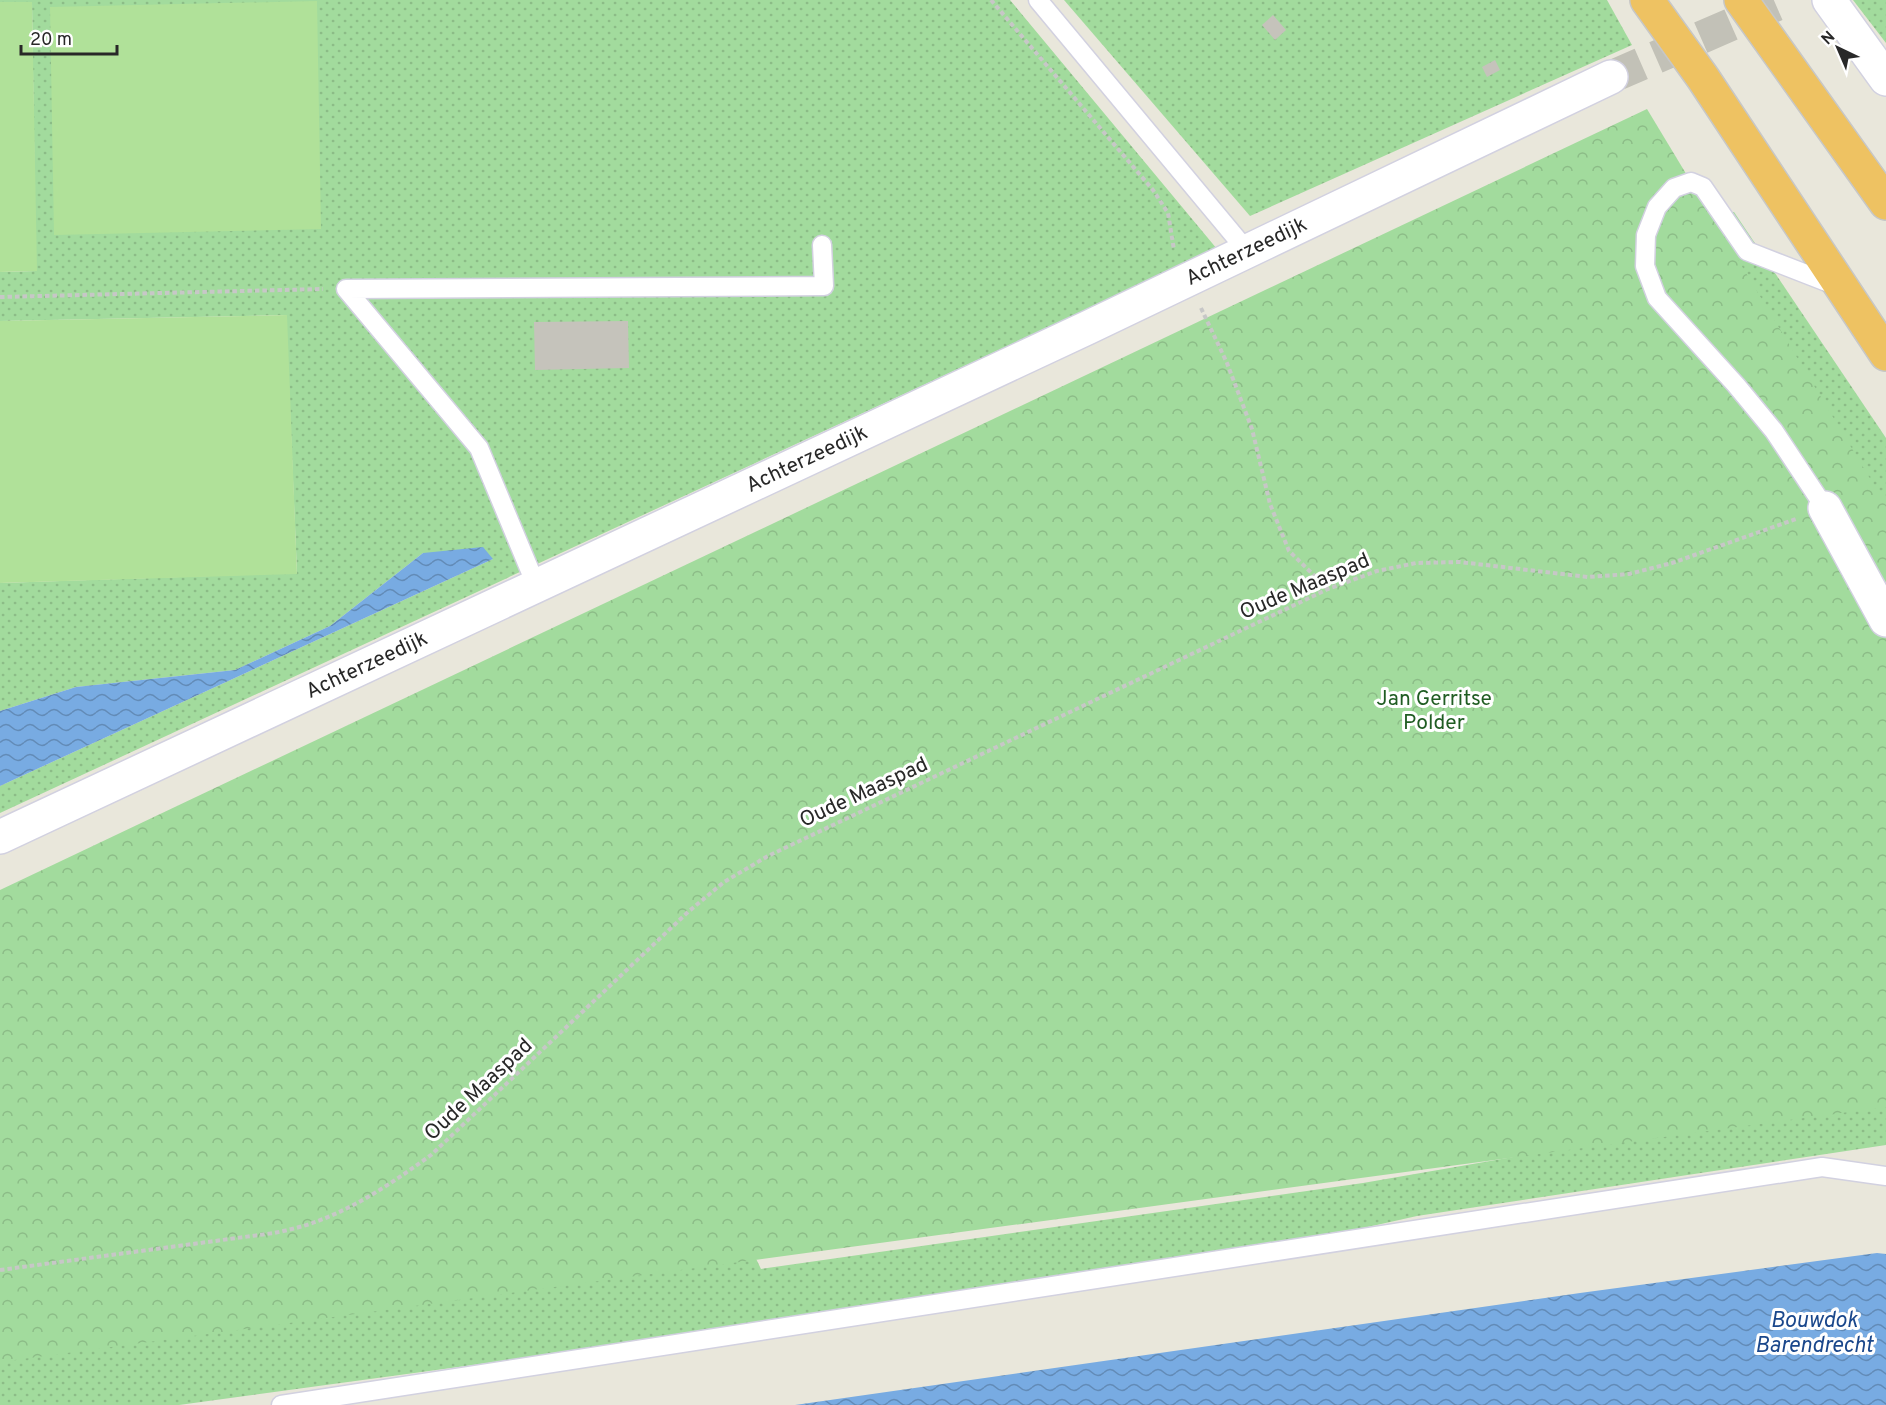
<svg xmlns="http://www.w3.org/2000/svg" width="1886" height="1405" viewBox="0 0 1886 1405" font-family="Overpass,sans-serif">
  <defs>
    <pattern id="grass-dots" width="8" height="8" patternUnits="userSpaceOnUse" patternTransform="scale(1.5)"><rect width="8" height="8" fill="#a2db9d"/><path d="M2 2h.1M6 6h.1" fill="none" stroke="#8cbc87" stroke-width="1.8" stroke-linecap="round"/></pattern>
    <pattern id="park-crowns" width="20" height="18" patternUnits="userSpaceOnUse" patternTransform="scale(1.5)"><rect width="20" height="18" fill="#a2db9d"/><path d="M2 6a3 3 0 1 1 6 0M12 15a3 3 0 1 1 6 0" fill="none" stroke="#8cbc87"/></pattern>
    <pattern id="water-waves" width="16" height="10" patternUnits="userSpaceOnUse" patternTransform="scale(1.5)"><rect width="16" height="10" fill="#78abe2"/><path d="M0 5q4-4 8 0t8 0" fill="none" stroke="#628bb7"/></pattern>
  </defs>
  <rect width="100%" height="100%" fill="#e9e7db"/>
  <!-- grass -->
  <g fill="url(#grass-dots)">
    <path d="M 0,0 L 1010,0 L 1217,249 L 0,813 L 0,786 L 493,559 L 423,553 L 330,626 L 235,670 L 76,687 L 0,711 L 0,583 L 297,573 L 286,315 L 0,321 L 0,272 L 36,271 L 32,2 L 0,2 Z"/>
    <path d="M 1064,0 L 1607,0 L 1632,45 L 1250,216 Z"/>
    <path d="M 1853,0 L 1886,0 L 1886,43 Z"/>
    <path d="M 1708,212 L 1734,212 L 1886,438 L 1886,578 Z"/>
    <path d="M 1886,1092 L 1886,1145 L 1417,1216 L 1247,1254 L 804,1320 L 179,1405 L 0,1405 L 0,1283 L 732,1209 L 761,1269 L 1363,1183 Z"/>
  </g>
  <!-- park -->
  <path fill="url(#park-crowns)" d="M 1647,109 L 1886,505 L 1886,1107 L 0,1362 L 0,890 Z"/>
  <!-- pitch -->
  <g fill="#b0e199">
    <path d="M 317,1 L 321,229 L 54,235 L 50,7 Z"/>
    <path d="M 0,2 L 32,2 L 37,271 L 0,272 Z"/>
    <path d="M 287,315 L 297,574 L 0,583 L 0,321 Z"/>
  </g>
  <!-- water -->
  <g fill="url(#water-waves)">
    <path d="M 483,547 L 493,559 L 0,786 L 0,711 L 76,687 L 235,670 L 330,626 L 423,553 Z"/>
    <path d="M 1877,1253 L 1886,1254 L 1886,1405 L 795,1405 L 1580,1293 Z"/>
  </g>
  <!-- building -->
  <g fill="#c5c3bb">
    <path d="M 1273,15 L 1286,30 L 1275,40 L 1262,25 Z"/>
    <path d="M 1495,60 L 1500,70 L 1487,77 L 1482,67 Z"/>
    <path d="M 628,321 L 629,368 L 535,370 L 534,322 Z"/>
  </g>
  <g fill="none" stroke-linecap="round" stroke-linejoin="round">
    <!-- minor-tunnel -->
    <path stroke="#c2c1b7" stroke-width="33" stroke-dasharray="33 16" stroke-linecap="butt" d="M 1611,77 L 1787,0"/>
    <defs>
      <g id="service">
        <path d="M 1038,0 L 1247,251"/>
        <path d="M 1825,508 L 1774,431 L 1736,385 L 1657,298 L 1645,266 L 1646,235 L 1657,207 L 1674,188 L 1691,182 L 1703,187 L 1747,251 L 1837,286"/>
        <path d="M 536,585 L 479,448 L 346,289 L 824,286 L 822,245"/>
        <path d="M 281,1405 L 1822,1167 L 1886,1176"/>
      </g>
      <g id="minor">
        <path d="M 1829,0 L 1886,79"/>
        <path d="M 1825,508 L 1886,620"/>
        <path id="s1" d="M 0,837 L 1087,328 L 1611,77"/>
      </g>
      <g id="motorway">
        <path d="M 1647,0 L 1703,78 L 1886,354"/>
        <path d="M 1741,0 L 1886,203"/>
      </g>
    </defs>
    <!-- service casing -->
    <use href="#service" stroke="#d2d1e0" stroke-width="21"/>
    <!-- minor casing -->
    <use href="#minor" stroke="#d2d1e0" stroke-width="36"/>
    <!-- motorway casing -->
    <use href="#motorway" stroke="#c7c7c7" stroke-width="36"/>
    <!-- path -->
    <g stroke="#c7c7c7" stroke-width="4" stroke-dasharray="4.5 3" stroke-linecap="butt">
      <path d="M 991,0 L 1153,190 L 1168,213 L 1174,250"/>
      <path d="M 0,297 L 323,289"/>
      <path d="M 1201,308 L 1227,363 L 1252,429 L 1270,504 L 1289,551 L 1328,589"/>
      <path d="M 0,1270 L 274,1233 C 288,1230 302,1227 315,1222 C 357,1207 395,1181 431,1155 L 688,912 L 724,882 L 768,856 L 1328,589 L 1377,571 L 1416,563 L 1460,562 L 1588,577 L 1629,574 L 1672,563 L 1796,519"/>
    </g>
    <!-- service -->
    <use href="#service" stroke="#fff" stroke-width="18"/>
    <!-- minor -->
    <use href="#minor" stroke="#fff" stroke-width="33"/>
    <!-- motorway -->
    <use href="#motorway" stroke="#eec262" stroke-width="33"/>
  </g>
  <g text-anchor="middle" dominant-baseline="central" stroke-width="6" stroke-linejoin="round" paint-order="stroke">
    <!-- street labels -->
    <g font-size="21" fill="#282828" stroke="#fff">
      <text stroke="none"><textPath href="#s1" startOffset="1377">Achterzeedijk</textPath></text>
      <text stroke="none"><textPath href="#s1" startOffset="891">Achterzeedijk</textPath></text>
      <text transform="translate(1305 587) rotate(-23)">Oude Maaspad</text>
      <text stroke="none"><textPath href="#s1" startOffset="405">Achterzeedijk</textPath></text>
      <text transform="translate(864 793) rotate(-25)">Oude Maaspad</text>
      <text transform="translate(479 1090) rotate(-43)">Oude Maaspad</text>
    </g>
    <!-- park labels -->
    <g font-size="21" fill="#205d23" stroke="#fff">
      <text x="1434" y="699">Jan Gerritse<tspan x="1434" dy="24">Polder</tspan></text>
    </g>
    <!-- water labels -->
    <g font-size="22" font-style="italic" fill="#1a478b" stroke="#fff">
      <text x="1814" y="1321">Bouwdok<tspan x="1814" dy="25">Barendrecht</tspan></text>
    </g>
  </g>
  <!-- north arrow -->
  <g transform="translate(1838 48) rotate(316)" stroke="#ffffff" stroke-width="4.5" paint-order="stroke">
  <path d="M0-4.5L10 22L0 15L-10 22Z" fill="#282828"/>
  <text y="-9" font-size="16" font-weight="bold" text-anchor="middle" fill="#282828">N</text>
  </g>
  <!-- scale -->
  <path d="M21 45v9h96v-9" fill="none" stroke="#282828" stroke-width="3"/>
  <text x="30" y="45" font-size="18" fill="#282828" stroke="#ffffff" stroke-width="4.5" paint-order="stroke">20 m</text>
</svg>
